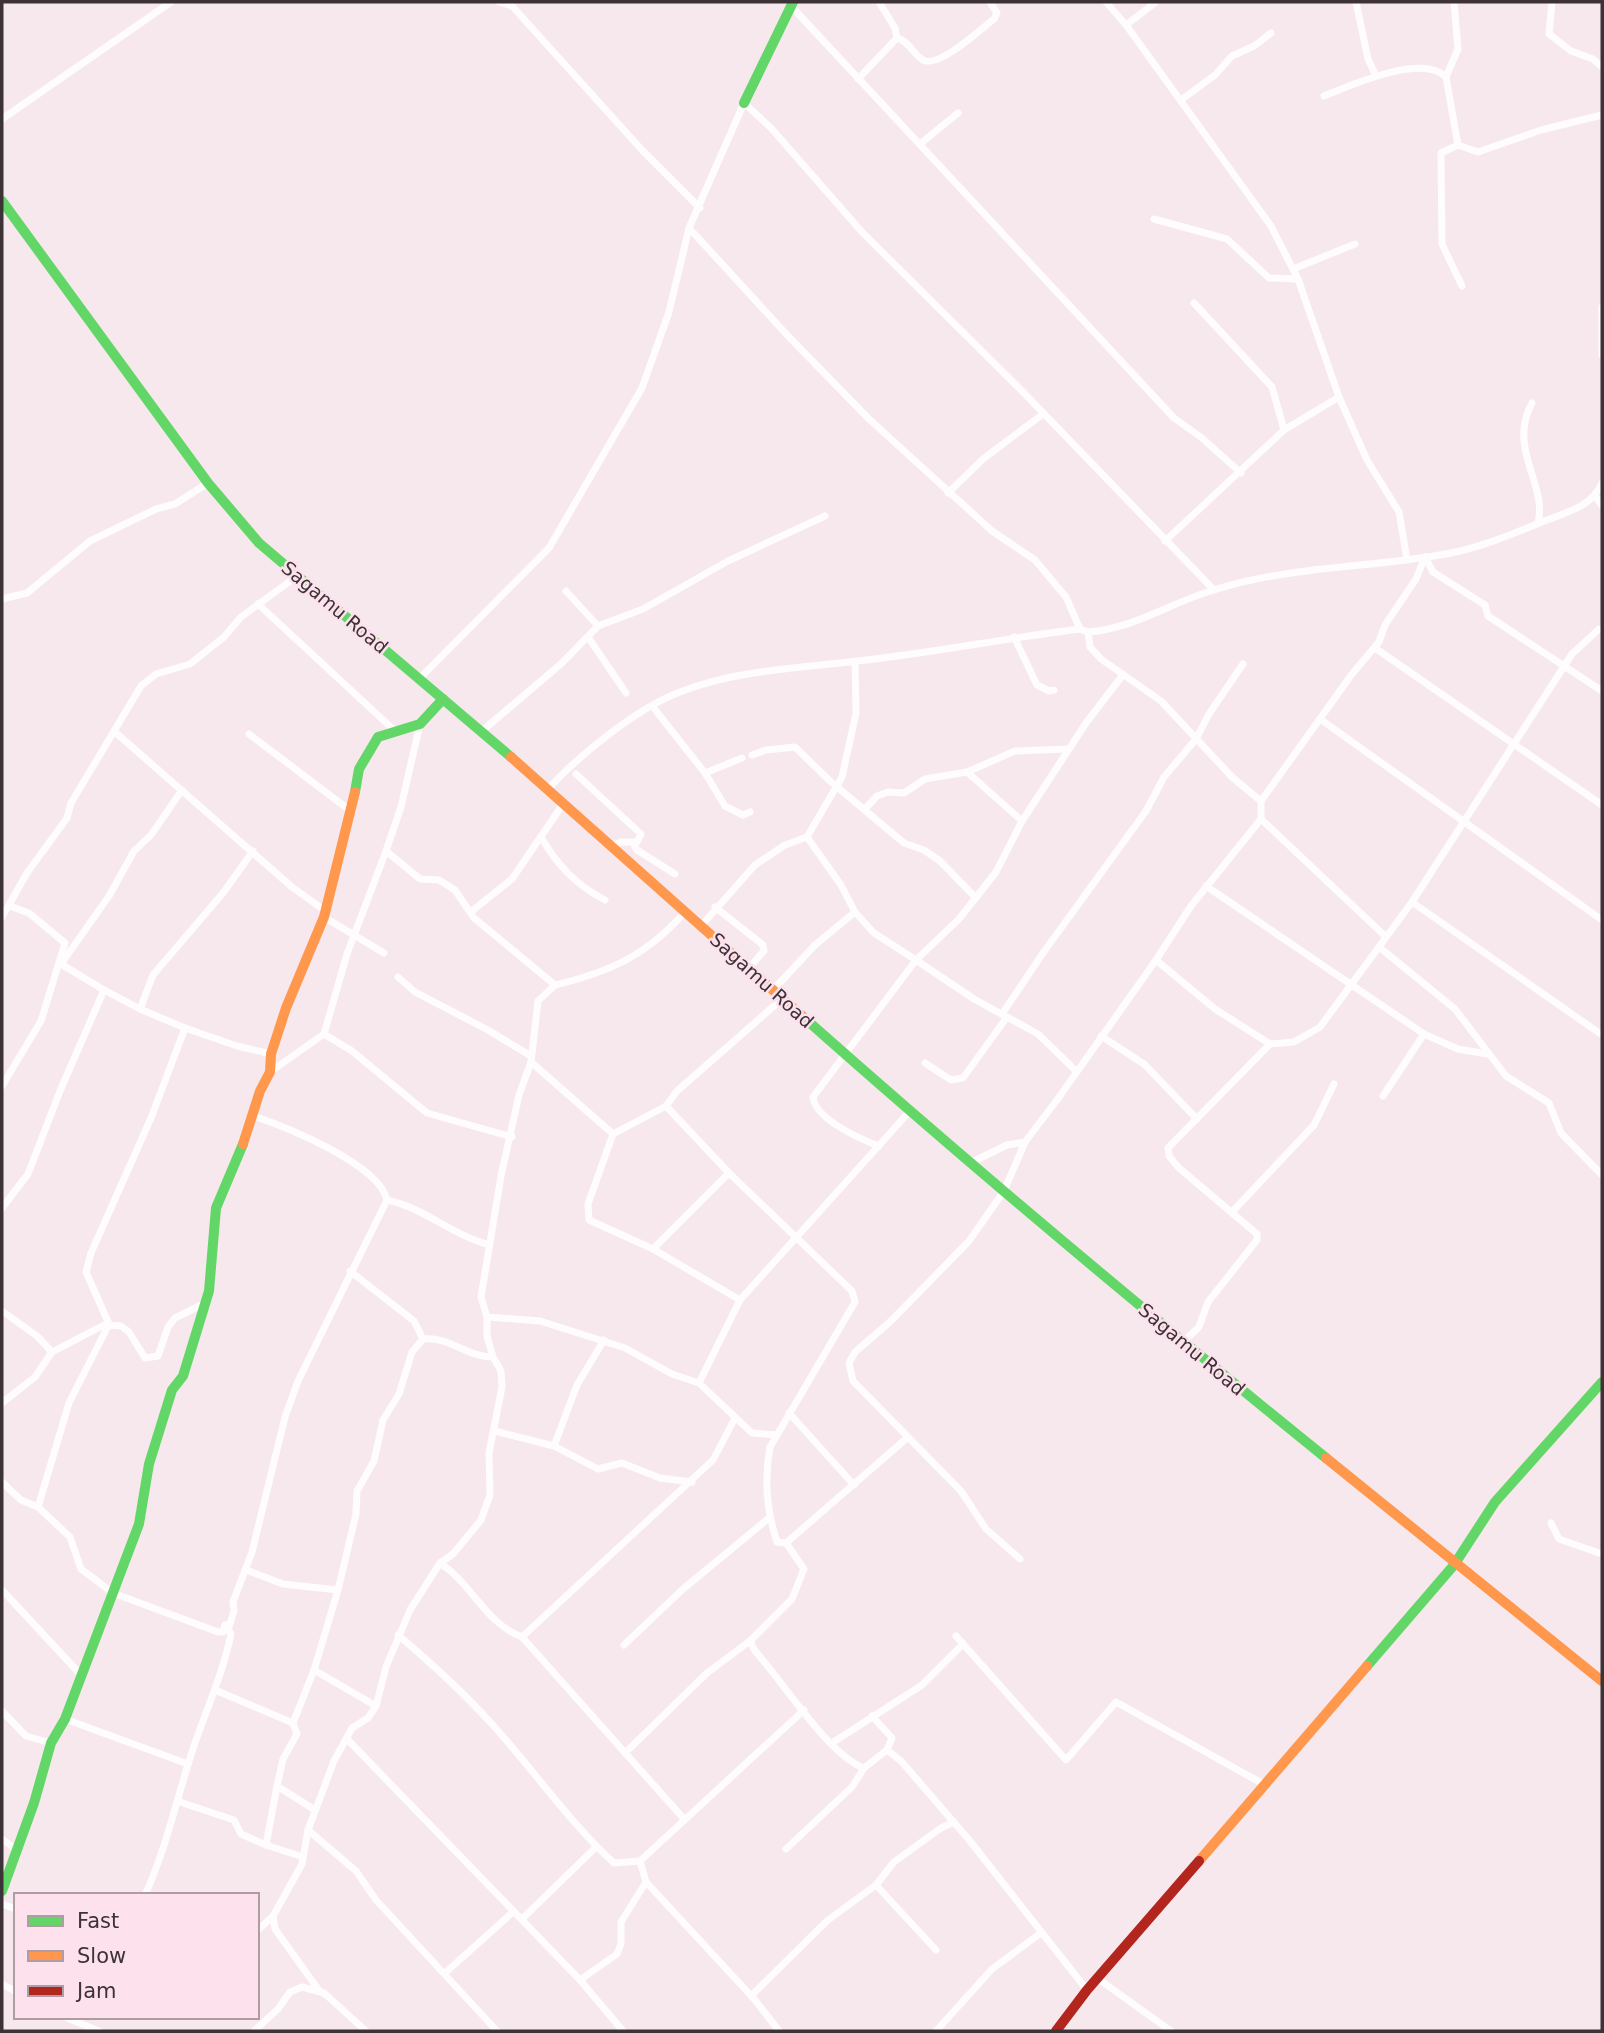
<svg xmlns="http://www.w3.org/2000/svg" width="1604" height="2033" viewBox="0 0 1604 2033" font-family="'DejaVu Sans',sans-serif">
  <rect width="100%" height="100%" fill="#f7e8ee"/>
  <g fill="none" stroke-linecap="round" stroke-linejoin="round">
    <!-- street -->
    <g stroke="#fefcfc" stroke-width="7">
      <path d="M 499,2 L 512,6 L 642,150 L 700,208"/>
      <path d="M 879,2 L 895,28 L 897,38"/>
      <path d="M 1106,2 L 1126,25"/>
      <path d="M 1156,2 L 1126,25 L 1271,226 L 1298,279 L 1339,397 L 1367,460 L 1399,512 L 1407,560"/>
      <path d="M 1356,2 L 1368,59 L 1376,76"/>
      <path d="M 1454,2 L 1458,49 L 1446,77 L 1458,145 L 1478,152 L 1541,130 L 1602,115"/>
      <path d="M 1552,2 L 1549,34 L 1571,51 L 1593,59 L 1602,67"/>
      <path d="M 791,6 L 1174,418 L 1202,438 L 1241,473"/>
      <path d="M 858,79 L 897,38 C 909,41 913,54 923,60 C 938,69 981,29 994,19 L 997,13 L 990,2"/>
      <path d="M 1324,96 C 1352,85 1422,53 1446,77"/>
      <path d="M 1181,100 L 1215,75 L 1232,56 L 1254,46 L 1271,33"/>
      <path d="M 2,119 L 171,2"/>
      <path d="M 920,144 L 958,113"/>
      <path d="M 1458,145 L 1441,153 L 1442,244 L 1462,286"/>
      <path d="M 1154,219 L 1227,239 L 1269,278 L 1298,279"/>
      <path d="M 689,228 L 789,337 L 868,418 L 992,531 L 1035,560 L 1066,597 L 1080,629"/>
      <path d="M 1293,269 L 1355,244"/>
      <path d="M 1194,303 L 1272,387 L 1284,430"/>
      <path d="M 1602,307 L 1602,355"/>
      <path d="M 1532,403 C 1507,449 1548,485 1538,523"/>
      <path d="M 948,493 L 983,459 L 1043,414"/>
      <path d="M 1596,497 L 1602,506"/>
      <path d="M 1165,541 L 1284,430 L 1339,397"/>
      <path d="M 1425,557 L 1433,572 L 1485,605 L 1488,616 L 1602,691"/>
      <path d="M 566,591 L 598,626"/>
      <path d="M 2,599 L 27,593 L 90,541 L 156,509 L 175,504 L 208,483"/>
      <path d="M 258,604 L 395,731"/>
      <path d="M 588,637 L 626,693"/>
      <path d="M 1014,637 L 1037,685 L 1049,691 L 1054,690"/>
      <path d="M 1375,648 L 1602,805"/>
      <path d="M 419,679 L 549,548 L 642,388 L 669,312 L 689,228 L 744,103 L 771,128 L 862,232 L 1024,393 L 1214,590"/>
      <path d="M 653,707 L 705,773 L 725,806 L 743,815 L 750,812"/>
      <path d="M 1320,719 L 1602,920"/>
      <path d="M 420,724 L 401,807 L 386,851 L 420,879 L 439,880 L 455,890 L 474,918 L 555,985 C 610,972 647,955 685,912"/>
      <path d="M 482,731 L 562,663 L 598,626 L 643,609 L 728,561 L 825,516"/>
      <path d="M 115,732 L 292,887 L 324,910"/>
      <path d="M 249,734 L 352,812"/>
      <path d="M 752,755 L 766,750 L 795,747 L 830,781 L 904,843 L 924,850 L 940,861 L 976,898"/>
      <path d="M 967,772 L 1015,751 L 1069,749"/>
      <path d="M 705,773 L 742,758"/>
      <path d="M 576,774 L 641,834 L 637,842 L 621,842 L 612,846"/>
      <path d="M 547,790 C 578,756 637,708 680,692 C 735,670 799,668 858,661 C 932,653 1006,638 1080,629 L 1088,632"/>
      <path d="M 1261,801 L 1352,674 L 1379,642 L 1385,625 L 1416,579 L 1425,557"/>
      <path d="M 864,810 L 877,796 L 888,792 L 904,793 L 925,779 L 967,772 L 1022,821"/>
      <path d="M 1261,819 L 1385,936"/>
      <path d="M 541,837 C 557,865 576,885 605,900"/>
      <path d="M 807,837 L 841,885 L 855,912 L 874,933 L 916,960 L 813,1097 C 815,1119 860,1139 879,1146"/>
      <path d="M 633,843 L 637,850 L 675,874"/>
      <path d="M 1206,886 L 1424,1034 L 1458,1049 L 1487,1054"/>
      <path d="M 1412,902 L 1602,1035"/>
      <path d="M 715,907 L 763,945 L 764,951 L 749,968"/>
      <path d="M 472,911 L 512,879 L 563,804"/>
      <path d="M 2,917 L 27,873 L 67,818 L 71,803 L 141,686 L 156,674 L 190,664 L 224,637 L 241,617 L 297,576"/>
      <path d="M 324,917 L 384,953"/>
      <path d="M 701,926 L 755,865 L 785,845 L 807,837 L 842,777 L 856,713 L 855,662"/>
      <path d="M 1379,947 L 1455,1009 L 1506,1076 L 1549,1103 L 1561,1133 L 1602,1175"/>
      <path d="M 1156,960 L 1215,1009 L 1270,1044"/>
      <path d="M 398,977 L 415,992 L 488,1030 L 531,1056"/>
      <path d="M 104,990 L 61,964 L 109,896 L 134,851 L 151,835 L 182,790"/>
      <path d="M 773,990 L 815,945 L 855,912"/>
      <path d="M 140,1009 L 153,975 L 223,893 L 253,851"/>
      <path d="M 1002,1014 L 1043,953 L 1146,811 L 1164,777 L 1196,739 L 1209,714 L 1243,664"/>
      <path d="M 324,1034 L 347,954 L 386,851"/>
      <path d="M 1101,1036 L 1144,1064 L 1197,1119"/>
      <path d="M 531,1062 L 613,1134 L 666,1106 L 677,1091 L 782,999"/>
      <path d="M 925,1063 L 951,1080 L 963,1078 L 1007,1017"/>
      <path d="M 1076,1071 L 1038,1034 L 974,999 L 916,960 L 959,919 L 996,872 L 1022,821 L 1086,723 L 1122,676"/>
      <path d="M 270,1072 L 324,1034 L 352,1051 L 427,1113 L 512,1137"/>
      <path d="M 2,1086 L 41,1021 L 65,943 L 29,913 L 10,906"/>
      <path d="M 1383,1096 L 1424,1034"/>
      <path d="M 613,1134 L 588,1204 L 589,1220 L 653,1249 L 740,1300"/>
      <path d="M 972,1162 L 1007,1145 L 1025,1142"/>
      <path d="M 387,1200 C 425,1208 453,1236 490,1245"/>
      <path d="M 2,1208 L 28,1174 L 60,1091 L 104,990 L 140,1009 L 185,1028"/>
      <path d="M 1232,1212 L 1314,1125 L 1334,1084"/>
      <path d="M 653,1249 L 729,1173"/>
      <path d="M 350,1271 L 414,1321 L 423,1339"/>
      <path d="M 2,1311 L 37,1336 L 52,1352"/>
      <path d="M 487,1317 L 540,1321 L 625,1348 L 672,1374 L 699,1383 L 752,1433 L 776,1435"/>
      <path d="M 1183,1342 L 1199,1327 L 1208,1302 L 1257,1240 L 1257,1234 L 1179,1168 L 1169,1156 L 1168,1148 L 1270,1044 L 1294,1042 L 1320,1027 L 1412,902 L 1572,654 L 1599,629 L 1602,630"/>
      <path d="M 699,1383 L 740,1300 L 909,1112"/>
      <path d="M 2,1403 L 35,1377 L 52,1352 L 104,1325 L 121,1326 L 129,1332 L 145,1358 L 158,1356 L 168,1327 L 175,1318 L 205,1303"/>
      <path d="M 789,1413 L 854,1485"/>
      <path d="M 495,1431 L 554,1446 L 598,1469 L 622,1463 L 660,1478 L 692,1482"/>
      <path d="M 554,1446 L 577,1385 L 604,1340"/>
      <path d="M 2,1482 L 21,1500 L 38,1507 L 69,1403 L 109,1324 L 86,1272 L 91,1253 L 151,1118 L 185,1028 L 237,1046 L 271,1054"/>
      <path d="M 38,1507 L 70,1537 L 81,1569 L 113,1593 L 218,1632 L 223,1632 L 225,1625 L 229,1627 L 234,1611 L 233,1602 L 252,1552 L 285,1417 L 298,1381 L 387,1200 C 379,1164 286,1127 254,1116"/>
      <path d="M 1551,1523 L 1559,1539 L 1602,1554"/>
      <path d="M 786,1543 L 907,1438"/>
      <path d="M 1020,1559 L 986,1529 L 961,1491 L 853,1381 L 849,1363 L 855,1352 L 891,1321 L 969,1241 L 1004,1191 L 1025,1142 L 1057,1100 L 1156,960 L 1191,906 L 1261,819 L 1261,801 L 1233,778 L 1161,701 L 1101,659 L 1090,647 L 1088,632 C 1136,628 1169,603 1214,590 C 1289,566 1369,568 1446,554 C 1480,548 1515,533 1547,520 C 1570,511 1592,506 1602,483"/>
      <path d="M 440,1563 C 472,1584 485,1623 522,1637 L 684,1819"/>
      <path d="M 246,1570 L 283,1584 L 338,1590"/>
      <path d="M 2,1590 L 81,1675"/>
      <path d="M 398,1635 C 431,1663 462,1691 491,1723 C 533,1769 568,1821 614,1863 L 640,1861 L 804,1710"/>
      <path d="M 956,1636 L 1066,1760 L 1116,1702 L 1265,1785"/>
      <path d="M 522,1637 L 713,1460 L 735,1418"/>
      <path d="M 750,1641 L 755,1651 C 782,1680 828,1755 864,1768"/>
      <path d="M 624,1645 L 683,1589 L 769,1518"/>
      <path d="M 314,1670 L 376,1706"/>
      <path d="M 215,1690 L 293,1723"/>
      <path d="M 2,1711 L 26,1736 L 51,1743"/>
      <path d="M 872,1716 L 892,1738 L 887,1750"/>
      <path d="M 65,1719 L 188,1764"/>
      <path d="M 348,1740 L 580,1980 L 623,2031"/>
      <path d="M 832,1743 L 922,1685 L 963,1644"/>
      <path d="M 625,1753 L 707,1673 L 750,1641 L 792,1599 L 804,1569 L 786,1543 L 777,1542 C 767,1512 764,1479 770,1447 L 855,1302 L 852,1291 L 729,1173 L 666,1106"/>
      <path d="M 277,1786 L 266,1845 L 303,1857"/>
      <path d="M 177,1801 L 234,1820 L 241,1834 L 266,1845"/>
      <path d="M 315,1810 L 277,1786 L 283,1759 L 297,1734 L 293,1723 L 314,1670 L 338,1590 L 356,1514 L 357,1491 L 374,1461 L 383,1420 L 399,1394 L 412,1352 L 423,1339 C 449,1336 467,1357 493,1357"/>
      <path d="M 308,1830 L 356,1871 L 376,1900 L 497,2031"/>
      <path d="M 2,1839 L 17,1850"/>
      <path d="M 786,1849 L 852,1787 L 864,1768 L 887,1750 L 901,1761 L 970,1841 L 1087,1990"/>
      <path d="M 640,1861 L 646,1882 L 755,2000 L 779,2031"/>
      <path d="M 876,1885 L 936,1950"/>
      <path d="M 145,1895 C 167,1847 177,1796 194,1746 C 207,1708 223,1673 231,1634 L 225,1625"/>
      <path d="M 2,1904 L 16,1909"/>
      <path d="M 273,1916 L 302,1864 L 308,1830 L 334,1761 L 352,1728 L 368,1718 L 376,1706 L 386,1667 L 410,1610 L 440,1563 L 453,1554 L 481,1520 L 490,1495 L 489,1453 L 502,1387 L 501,1371 L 493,1357 L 487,1336 L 487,1317 L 481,1297 L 501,1176 L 519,1095 L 531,1062 L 538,1001 L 555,985"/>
      <path d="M 522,1919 L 596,1847"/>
      <path d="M 257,1931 L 273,1916 L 275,1929 L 318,1989"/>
      <path d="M 445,1973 L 513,1912"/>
      <path d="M 1097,1978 L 1171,2031"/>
      <path d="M 580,1980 L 617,1954 L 621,1944 L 621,1922 L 646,1882"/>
      <path d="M 2,1984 L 16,1992"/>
      <path d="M 751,1996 L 828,1920 L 876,1885 L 894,1862 L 941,1828 L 954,1822"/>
      <path d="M 65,2017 L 99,2031"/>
      <path d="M 254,2031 L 278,2009 L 290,1992 L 302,1987 L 324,1993 L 366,2031"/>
      <path d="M 936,2031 L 992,1969 L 1041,1933"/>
    </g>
    <!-- fast -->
    <g stroke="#63d668" stroke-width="10">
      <path d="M 744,103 L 793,2"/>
      <path d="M 2,201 L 208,483 L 259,543 L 511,757"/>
      <path d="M 355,792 L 359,769 L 378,737 L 420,724 L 443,699"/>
      <path d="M 801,1015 C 972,1167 1148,1314 1326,1458"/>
      <path d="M 1367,1666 L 1454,1565 L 1495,1502 L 1602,1382"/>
      <path d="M 2,1891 L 34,1803 L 51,1743 L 65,1719 L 139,1524 L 149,1464 L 172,1390 L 183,1376 L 209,1291 L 216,1208 L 243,1144"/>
    </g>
    <!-- slow -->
    <g stroke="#ff974d" stroke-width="10">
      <path d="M 511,757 L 801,1015"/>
      <path d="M 243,1144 L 260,1091 L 270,1072 L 271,1054 L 286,1008 L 324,917 L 355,792"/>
      <path d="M 1326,1458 L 1602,1681"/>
      <path d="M 1199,1861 L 1367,1666"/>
    </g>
    <!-- jam -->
    <path stroke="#b3261e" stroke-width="10" d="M 1056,2031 L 1087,1990 L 1199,1861"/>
  </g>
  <g text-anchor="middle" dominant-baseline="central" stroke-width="5" stroke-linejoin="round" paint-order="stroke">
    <!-- street labels -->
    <g font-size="19" fill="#3d3337" stroke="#fde2ed">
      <text transform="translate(335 607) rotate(40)">Sagamu Road</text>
      <text transform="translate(762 980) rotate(42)">Sagamu Road</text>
      <text transform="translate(1192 1349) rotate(40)">Sagamu Road</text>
    </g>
  </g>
  <!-- border -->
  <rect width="1604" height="2033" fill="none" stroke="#3d3337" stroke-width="7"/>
  <!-- legend -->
  <rect x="14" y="1893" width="245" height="126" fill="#fde2ed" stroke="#b09ca4" stroke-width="2"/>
  <rect x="28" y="1916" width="35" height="10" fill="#63d668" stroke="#b09ca4" stroke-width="2"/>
  <text x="77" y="1928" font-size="21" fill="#3d3337">Fast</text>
  <rect x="28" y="1951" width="35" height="10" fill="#ff974d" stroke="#b09ca4" stroke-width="2"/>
  <text x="77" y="1963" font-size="21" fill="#3d3337">Slow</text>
  <rect x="28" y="1986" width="35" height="10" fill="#b3261e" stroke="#b09ca4" stroke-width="2"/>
  <text x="77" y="1998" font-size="21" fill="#3d3337">Jam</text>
</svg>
